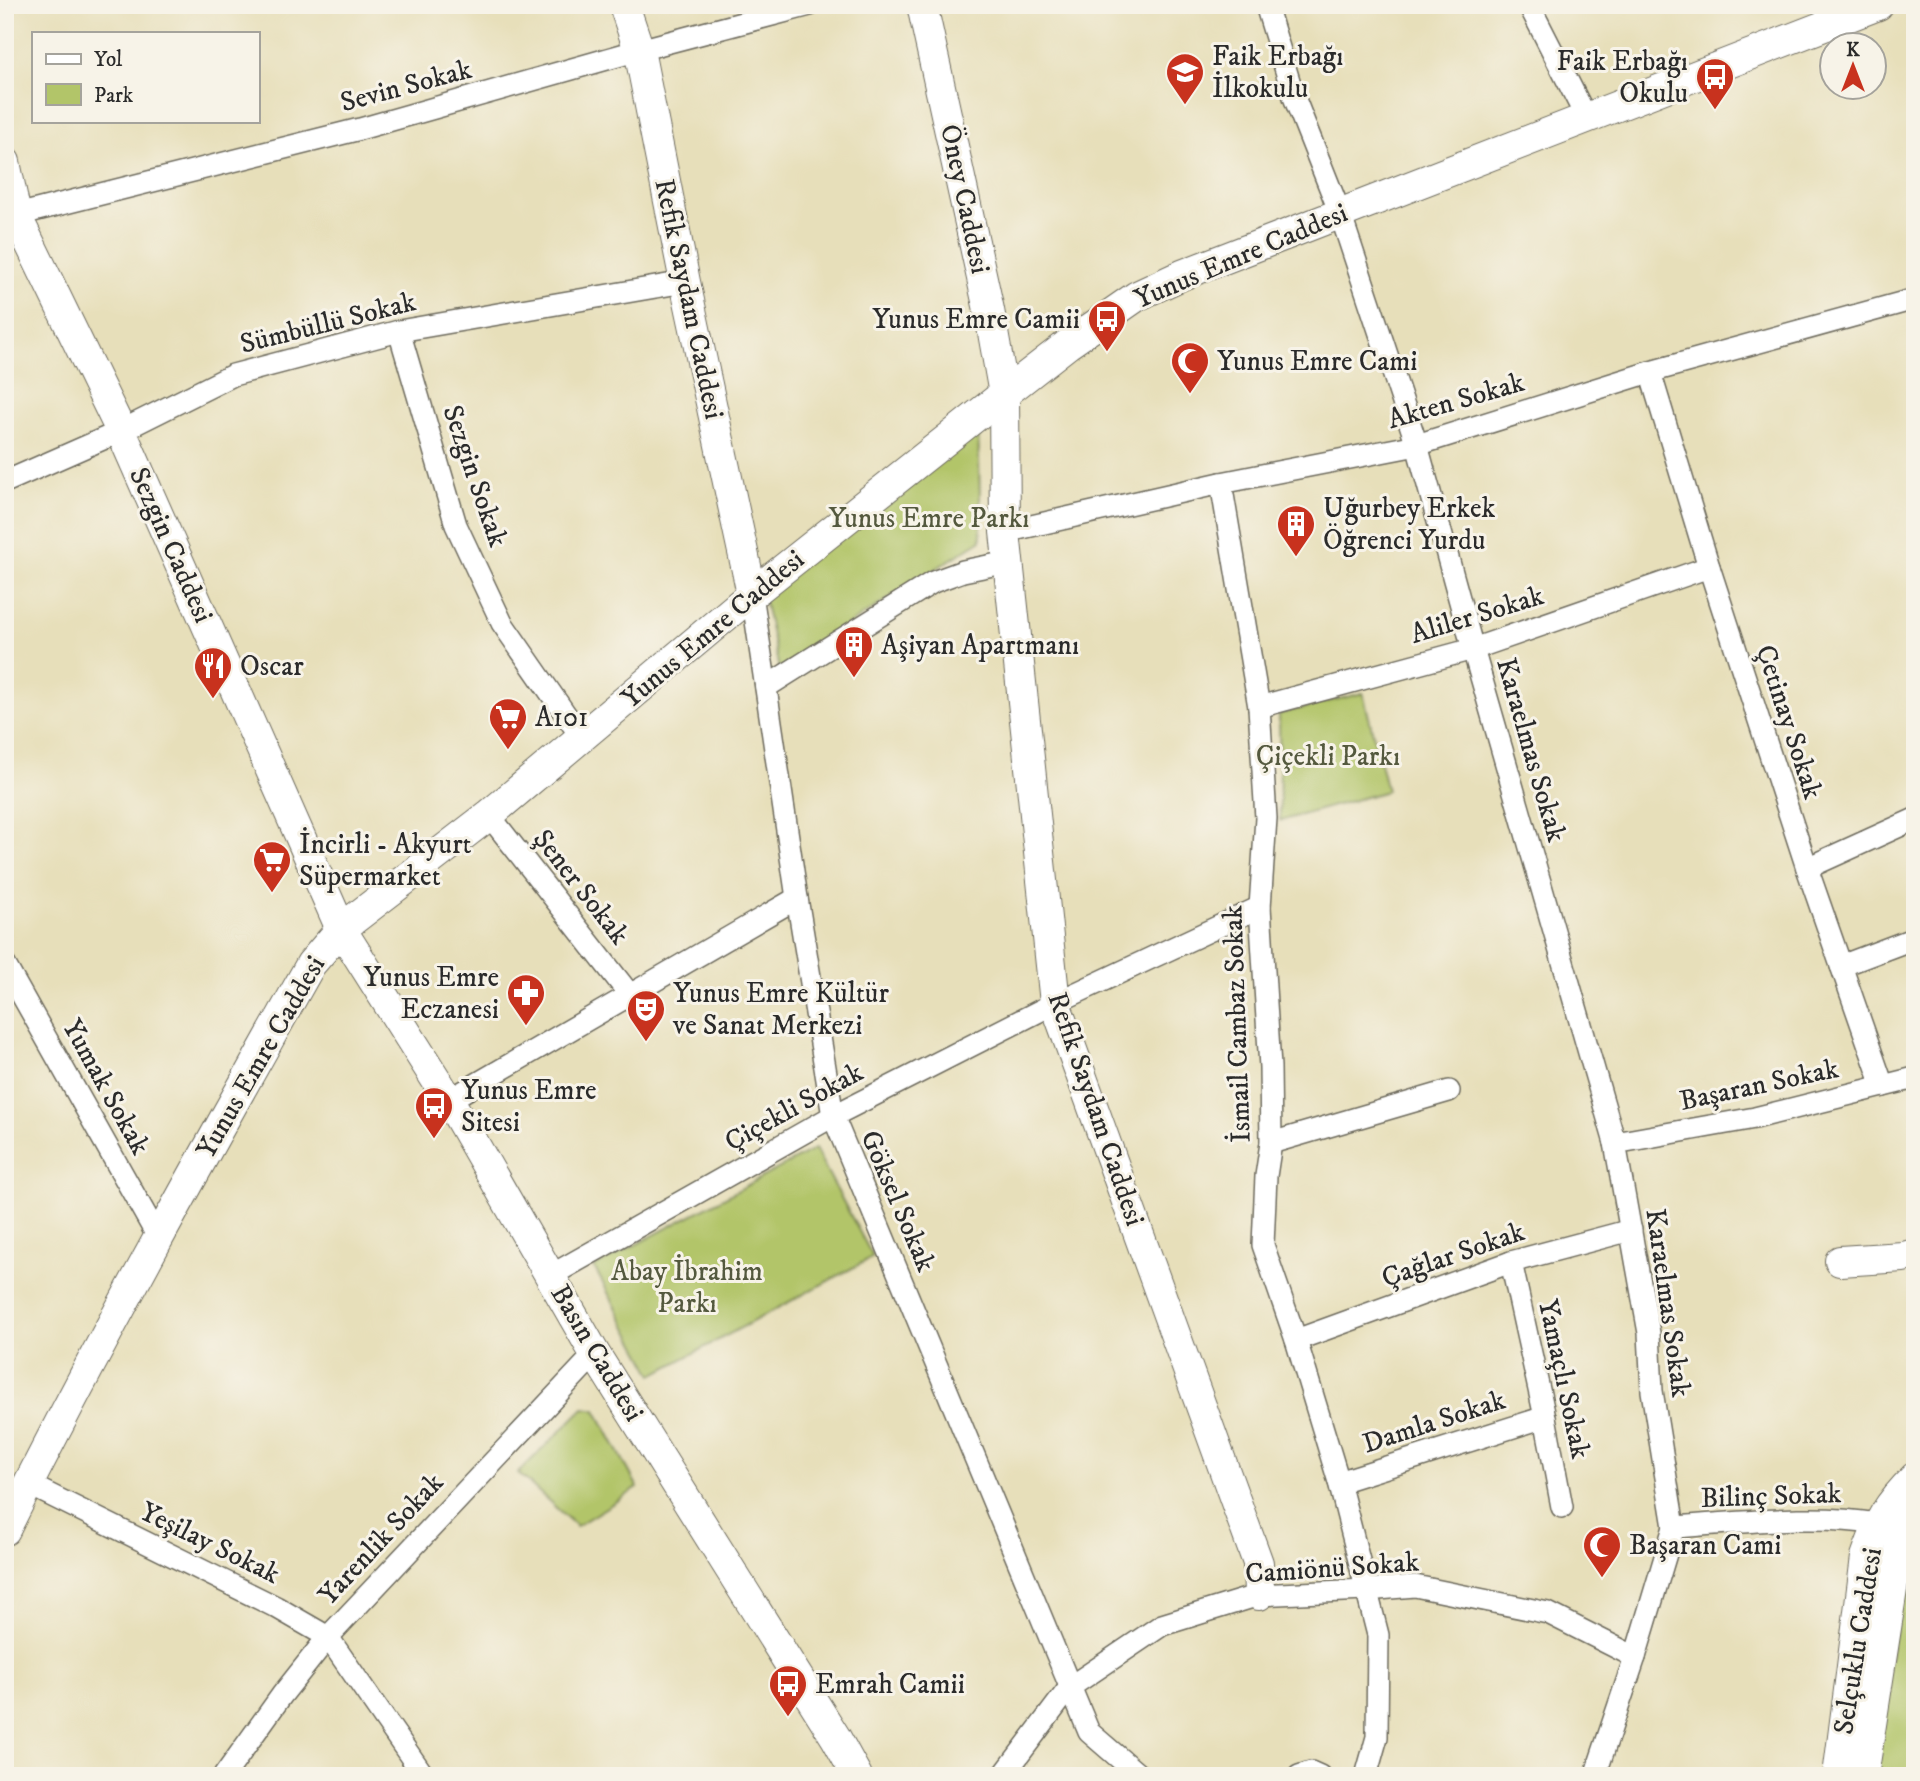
<svg xmlns="http://www.w3.org/2000/svg" width="1920" height="1781" viewBox="0 0 1920 1781" font-family="'IM FELL DW Pica',serif">
  <rect width="100%" height="100%" fill="#f7f3e8"/>
  <filter id="ink" filterUnits="userSpaceOnUse"><feTurbulence type="fractalNoise" baseFrequency=".0143" numOctaves="2"/><feDisplacementMap in="SourceGraphic" scale="14" xChannelSelector="R" yChannelSelector="G"/><feConvolveMatrix kernelMatrix="1 2 1 2 8 2 1 2 1" color-interpolation-filters="sRGB"/></filter>
  <filter id="wash" filterUnits="userSpaceOnUse"><feTurbulence type="fractalNoise" baseFrequency=".00686" numOctaves="4" result="noise"/><feDisplacementMap in="SourceGraphic" scale="28" xChannelSelector="R" yChannelSelector="G"/><feGaussianBlur stdDeviation="1.57" result="paint"/><feColorMatrix in="noise" values="0 0 0 0 0 0 0 0 0 0 0 0 0 0 0 0 0 1.4 0 .05"/><feComposite in="paint" operator="in"/></filter>
  <g filter="url(#wash)">
    <rect width="100%" height="100%" fill="#e7dfba"/>
    <!-- green -->
    <g fill="#b2c569" stroke="#6e784a" stroke-width="2">
      <path d="M 978,420 L 981,540 L 779,669 L 763,594 Z"/>
      <path d="M 1363,693 L 1387,791 L 1280,821 L 1279,714 Z"/>
      <path d="M 815,1149 L 873,1257 L 653,1375 L 594,1267 Z"/>
      <path d="M 584,1408 L 596,1410 L 638,1488 L 576,1526 L 518,1473 Z"/>
      <path d="M 1915,1528 L 1915,1776 L 1866,1776 Z"/>
    </g>
  </g>
  <g filter="url(#ink)">
    <g fill="none" stroke-linecap="round" stroke-linejoin="round">
      <defs>
        <g id="street">
          <path d="M 1266,5 L 1294,97 L 1340,213 L 1417,445 L 1473,649 L 1615,1143 L 1649,1333 L 1652,1391 L 1674,1527"/>
          <path d="M 1529,5 L 1587,119"/>
          <path d="M 5,218 L 360,129 L 639,50 L 810,5"/>
          <path d="M 399,331 L 456,525 L 502,623 L 582,738"/>
          <path d="M 1650,372 L 1709,567 L 1807,868 L 1883,1086"/>
          <path d="M 5,482 L 121,431 L 233,375 L 399,331 L 685,282"/>
          <path d="M 1221,483 L 1259,707 L 1266,818 L 1260,907 L 1270,1067 L 1271,1143 L 1266,1176 L 1263,1245 L 1296,1340 L 1339,1482 L 1378,1635 L 1377,1737 L 1366,1776"/>
          <path d="M 1005,532 L 1221,483 L 1417,445 L 1650,372 L 1915,299"/>
          <path d="M 752,594 L 797,898 L 833,1116 L 1089,1732 L 1140,1776"/>
          <path d="M 766,687 L 933,582 L 963,571 L 1008,562"/>
          <path d="M 1259,707 L 1473,649 L 1709,567"/>
          <path d="M 489,815 L 630,995"/>
          <path d="M 1807,868 L 1915,819"/>
          <path d="M 5,965 L 158,1237"/>
          <path d="M 1841,966 L 1915,938"/>
          <path d="M 449,1100 L 797,898"/>
          <path d="M 1271,1143 L 1449,1091"/>
          <path d="M 1615,1143 L 1755,1118 L 1915,1078"/>
          <path d="M 1511,1262 L 1545,1417 L 1562,1507"/>
          <path d="M 550,1276 L 833,1116 L 1055,1003 L 1260,907"/>
          <path d="M 1296,1340 L 1511,1262 L 1631,1230"/>
          <path d="M 1339,1482 L 1545,1417"/>
          <path d="M 28,1484 L 276,1607 L 328,1637 L 424,1776"/>
          <path d="M 224,1776 L 282,1695 L 328,1637 L 595,1354"/>
          <path d="M 1003,1776 L 1070,1687 L 1162,1625 L 1259,1595 L 1366,1590 L 1415,1586 L 1548,1613 L 1635,1657"/>
          <path d="M 1299,1776 L 1311,1772 L 1320,1776"/>
          <path d="M 1595,1776 L 1635,1657 L 1674,1527 C 1741,1523 1811,1513 1878,1524"/>
        </g>
        <g id="secondary">
          <path d="M 624,5 L 639,50 L 685,282 L 752,594"/>
          <path d="M 922,5 L 989,310 L 1004,394 L 1005,532 L 1055,1003 L 1258,1563 L 1259,1595"/>
          <path d="M 5,162 L 16,215 L 121,431 L 341,929 L 449,1100 L 595,1354 L 836,1738 L 857,1776"/>
          <path d="M 1840,1261 L 1903,1257 L 1915,1254"/>
          <path d="M 5,1530 C 101,1338 206,1151 311,964 L 341,929 L 489,815 L 752,594 L 1004,394 L 1068,344 L 1137,296 L 1182,275 L 1878,5"/>
          <path d="M 1838,1776 L 1866,1557 C 1879,1520 1887,1505 1915,1477"/>
          <path d="M 1863,1776 L 1895,1570 L 1902,1542 L 1915,1518"/>
        </g>
      </defs>
      <!-- street casing -->
      <use href="#street" stroke="#6d6a5d" stroke-width="24"/>
      <!-- secondary casing -->
      <use href="#secondary" stroke="#6d6a5d" stroke-width="32"/>
      <!-- street -->
      <use href="#street" stroke="#fff" stroke-width="21"/>
      <!-- secondary -->
      <use href="#secondary" stroke="#fff" stroke-width="30"/>
    </g>
  </g>
  <!-- icons -->
  <defs>
    <symbol id="school-pin" viewBox="-11 -11 22 30"><path d="M0 17L-7.5 6A9.5 9.5 0 1 1 7.5 6Z" fill="#c8321e" stroke="#f7f3e8"/><path d="M0-5L7-2L0 1L-7-2ZM-4 1L0 2.5L4 1V4Q0 6-4 4Z" fill="#fff"/></symbol>
    <symbol id="bus-pin" viewBox="-11 -11 22 30"><path d="M0 17L-7.5 6A9.5 9.5 0 1 1 7.5 6Z" fill="#c8321e" stroke="#f7f3e8"/><path d="M-5-6H5V4H4V6H2V4H-2V6H-4V4H-5ZM-3.5-4V0h7V-4ZM-3.5 1.2v1.5H-2V1.2ZM2 1.2v1.5H3.5V1.2Z" fill="#fff"/></symbol>
    <symbol id="mosque-pin" viewBox="-11 -11 22 30"><path d="M0 17L-7.5 6A9.5 9.5 0 1 1 7.5 6Z" fill="#c8321e" stroke="#f7f3e8"/><path d="M3.5-4.9A6 6 0 1 0 3.5 4.9A5 5 0 1 1 3.5-4.9Z" fill="#fff"/></symbol>
    <symbol id="building-pin" viewBox="-11 -11 22 30"><path d="M0 17L-7.5 6A9.5 9.5 0 1 1 7.5 6Z" fill="#c8321e" stroke="#f7f3e8"/><path d="M-4-6H4V6H1V3H-1V6H-4ZM-2.5-4.3h1.7v1.8h-1.7ZM.8-4.3h1.7v1.8H.8ZM-2.5-1h1.7V.8h-1.7ZM.8-1h1.7V.8H.8Z" fill="#fff"/></symbol>
    <symbol id="restaurant-pin" viewBox="-11 -11 22 30"><path d="M0 17L-7.5 6A9.5 9.5 0 1 1 7.5 6Z" fill="#c8321e" stroke="#f7f3e8"/><path d="M-5-6h1v4h1v-4h1v4h1v-4h1v5L-1.5 .5V6h-2V.5L-5-1ZM5-6V6H3V1.5H1.5Q1.5-4 5-6Z" fill="#fff"/></symbol>
    <symbol id="supermarket-pin" viewBox="-11 -11 22 30"><path d="M0 17L-7.5 6A9.5 9.5 0 1 1 7.5 6Z" fill="#c8321e" stroke="#f7f3e8"/><path d="M-6-5.5h2.5l.6 2H6L4.5 2H-2.5L-4.4-4H-6ZM-1.5 3.2a1.3 1.3 0 1 0 .1 0ZM3 3.2a1.3 1.3 0 1 0 .1 0Z" fill="#fff"/></symbol>
    <symbol id="pharmacy-pin" viewBox="-11 -11 22 30"><path d="M0 17L-7.5 6A9.5 9.5 0 1 1 7.5 6Z" fill="#c8321e" stroke="#f7f3e8"/><path d="M-2-6h4v4h4v4h-4v4h-4v-4h-4v-4h4Z" fill="#fff"/></symbol>
    <symbol id="theatre-pin" viewBox="-11 -11 22 30"><path d="M0 17L-7.5 6A9.5 9.5 0 1 1 7.5 6Z" fill="#c8321e" stroke="#f7f3e8"/><path d="M-5-5.5Q0-4 5-5.5V0Q5 5 0 6Q-5 5-5 0ZM-3.3-2.5H-1v1.5H-3.3ZM1-2.5H3.3v1.5H1ZM-2.8 1Q0 5.5 2.8 1Z" fill="#fff"/></symbol>
  </defs>
  <g fill-rule="evenodd">
    <use href="#school-pin" x="1163" y="50" width="44" height="60"/>
    <use href="#bus-pin" x="1693" y="55" width="44" height="60"/>
    <use href="#bus-pin" x="1085" y="297" width="44" height="60"/>
    <use href="#mosque-pin" x="1168" y="339" width="44" height="60"/>
    <use href="#building-pin" x="1274" y="502" width="44" height="60"/>
    <use href="#building-pin" x="832" y="623" width="44" height="60"/>
    <use href="#restaurant-pin" x="191" y="644" width="44" height="60"/>
    <use href="#supermarket-pin" x="486" y="695" width="44" height="60"/>
    <use href="#supermarket-pin" x="250" y="838" width="44" height="60"/>
    <use href="#pharmacy-pin" x="504" y="971" width="44" height="60"/>
    <use href="#theatre-pin" x="624" y="987" width="44" height="60"/>
    <use href="#bus-pin" x="412" y="1084" width="44" height="60"/>
    <use href="#mosque-pin" x="1580" y="1523" width="44" height="60"/>
    <use href="#bus-pin" x="766" y="1662" width="44" height="60"/>
  </g>
  <g text-anchor="middle" dominant-baseline="central" stroke-width="6" stroke-linejoin="round" paint-order="stroke">
    <!-- poi labels -->
    <g font-size="28" fill="#2b2b2b" stroke="#f7f3e8" text-anchor="start">
      <text x="1212" y="56">Faik Erbağı<tspan x="1212" dy="32">İlkokulu</tspan></text>
      <text x="1688" y="61" text-anchor="end">Faik Erbağı<tspan x="1688" dy="32">Okulu</tspan></text>
      <text x="1080" y="319" text-anchor="end">Yunus Emre Camii</text>
      <text x="1217" y="361">Yunus Emre Cami</text>
      <text x="1323" y="508">Uğurbey Erkek<tspan x="1323" dy="32">Öğrenci Yurdu</tspan></text>
      <text x="881" y="645">Aşiyan Apartmanı</text>
      <text x="240" y="666">Oscar</text>
      <text x="535" y="717">A101</text>
      <text x="299" y="844">İncirli - Akyurt<tspan x="299" dy="32">Süpermarket</tspan></text>
      <text x="499" y="977" text-anchor="end">Yunus Emre<tspan x="499" dy="32">Eczanesi</tspan></text>
      <text x="673" y="993">Yunus Emre Kültür<tspan x="673" dy="32">ve Sanat Merkezi</tspan></text>
      <text x="461" y="1090">Yunus Emre<tspan x="461" dy="32">Sitesi</tspan></text>
      <text x="1629" y="1545">Başaran Cami</text>
      <text x="815" y="1684">Emrah Camii</text>
    </g>
    <!-- street labels -->
    <g font-size="28" fill="#2b2b2b" stroke="#f7f3e8">
      <text transform="translate(406 86) rotate(-15)">Sevin Sokak</text>
      <text transform="translate(965 199) rotate(78)">Öney Caddesi</text>
      <text transform="translate(1241 256) rotate(-23)">Yunus Emre Caddesi</text>
      <text transform="translate(689 299) rotate(78)">Refik Saydam Caddesi</text>
      <text transform="translate(328 323) rotate(-14)">Sümbüllü Sokak</text>
      <text transform="translate(1456 401) rotate(-16)">Akten Sokak</text>
      <text transform="translate(475 476) rotate(71)">Sezgin Sokak</text>
      <text transform="translate(171 545) rotate(66)">Sezgin Caddesi</text>
      <text transform="translate(1477 615) rotate(-17)">Aliler Sokak</text>
      <text transform="translate(713 629) rotate(-40)">Yunus Emre Caddesi</text>
      <text transform="translate(1789 722) rotate(72)">Çetinay Sokak</text>
      <text transform="translate(1531 750) rotate(74)">Karaelmas Sokak</text>
      <text transform="translate(581 887) rotate(52)">Şener Sokak</text>
      <text transform="translate(1237 1024) rotate(-92)">İsmail Cambaz Sokak</text>
      <text transform="translate(261 1057) rotate(-60)">Yunus Emre Caddesi</text>
      <text transform="translate(1759 1085) rotate(-12)">Başaran Sokak</text>
      <text transform="translate(106 1087) rotate(61)">Yumak Sokak</text>
      <text transform="translate(794 1107) rotate(-29)">Çiçekli Sokak</text>
      <text transform="translate(1096 1109) rotate(71)">Refik Saydam Caddesi</text>
      <text transform="translate(898 1201) rotate(67)">Göksel Sokak</text>
      <text transform="translate(1453 1255) rotate(-19)">Çağlar Sokak</text>
      <text transform="translate(1668 1303) rotate(82)">Karaelmas Sokak</text>
      <text transform="translate(597 1353) rotate(59)">Basın Caddesi</text>
      <text transform="translate(1564 1379) rotate(78)">Yamaçlı Sokak</text>
      <text transform="translate(1434 1422) rotate(-18)">Damla Sokak</text>
      <text transform="translate(1771 1496) rotate(-2)">Bilinç Sokak</text>
      <text transform="translate(381 1539) rotate(-47)">Yarenlik Sokak</text>
      <text transform="translate(210 1543) rotate(26)">Yeşilay Sokak</text>
      <text transform="translate(1332 1568) rotate(-4)">Camiönü Sokak</text>
      <text transform="translate(1858 1641) rotate(-81)">Selçuklu Caddesi</text>
    </g>
    <!-- park labels -->
    <g font-size="28" fill="#54593e" stroke="#f7f3e8">
      <text x="929" y="518">Yunus Emre Parkı</text>
      <text x="1328" y="756">Çiçekli Parkı</text>
      <text x="687" y="1271">Abay İbrahim<tspan x="687" dy="32">Parkı</tspan></text>
    </g>
  </g>
  <!-- margin -->
  <rect width="1920" height="1781" fill="none" stroke="#f7f3e8" stroke-width="28"/>
  <!-- legend -->
  <rect x="32" y="32" width="228" height="91" fill="#f7f3e8" stroke="#a5a39c" stroke-width="2"/>
  <rect x="46" y="54" width="35" height="10" fill="#ffffff" stroke="#a5a39c" stroke-width="2"/>
  <text x="94" y="66" font-size="21" fill="#2b2b2b">Yol</text>
  <rect x="46" y="84" width="35" height="21" fill="#b2c569" stroke="#a5a39c" stroke-width="2"/>
  <text x="94" y="102" font-size="21" fill="#2b2b2b">Park</text>
  <!-- north arrow -->
  <g transform="translate(1853 66)"><circle r="33" fill="#f7f3e8" stroke="#a5a39c" stroke-width="2"/>
  <path d="M0-5L12 26L0 18L-12 26Z" fill="#c8321e"/>
  <text y="-10" font-size="19" font-weight="bold" text-anchor="middle" fill="#2b2b2b">K</text>
  </g>
</svg>
